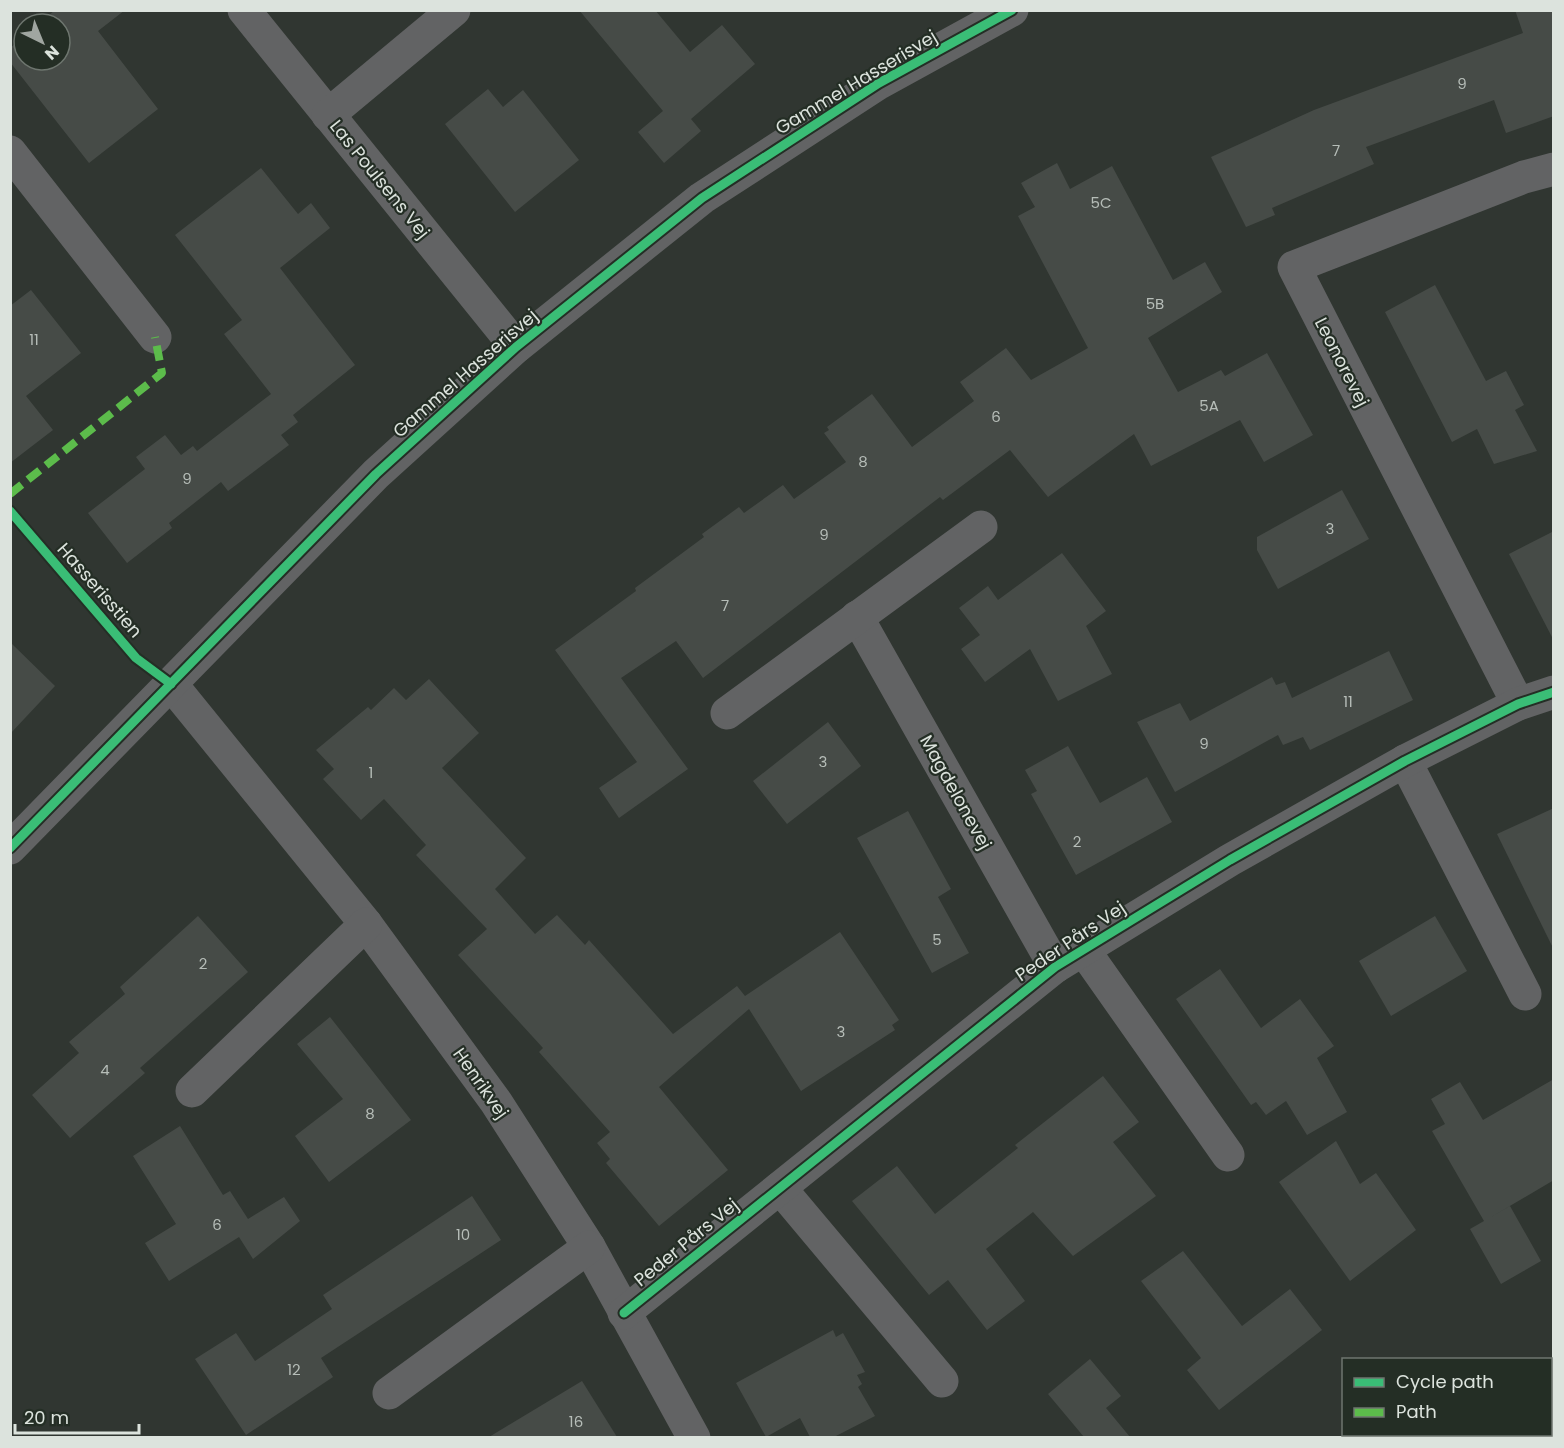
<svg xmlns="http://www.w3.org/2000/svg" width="1564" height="1448" viewBox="0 0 1564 1448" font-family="Poppins,sans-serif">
  <rect width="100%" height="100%" fill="#303631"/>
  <!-- building -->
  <g fill="#464b47">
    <path d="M 55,10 L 125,10 L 98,31 L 158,109 L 89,163 L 10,62 L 10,48 L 24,37 L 24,60 L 60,60 L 60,24 L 39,24 Z"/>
    <path d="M 579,10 L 655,10 L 690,52 L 722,25 L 755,64 L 691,119 L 701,131 L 664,163 L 638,132 L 663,111 Z"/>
    <path d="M 1515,10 L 1554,10 L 1554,116 L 1506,133 L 1494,100 L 1366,147 L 1374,164 L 1272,208 L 1275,215 L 1246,227 L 1211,157 L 1314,110 L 1523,33 Z"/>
    <path d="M 488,89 L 503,107 L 523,90 L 579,160 L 515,212 L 445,124 Z"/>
    <path d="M 1057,163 L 1070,189 L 1112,166 L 1173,280 L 1205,262 L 1222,292 L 1148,338 L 1178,392 L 1221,370 L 1225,376 L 1267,353 L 1313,435 L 1264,462 L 1240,420 L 1151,466 L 1134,434 L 1048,497 L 1010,450 L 943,500 L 940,497 L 703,678 L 676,641 L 621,678 L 688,769 L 619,818 L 599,788 L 637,762 L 555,650 L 636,591 L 635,588 L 704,537 L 702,534 L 739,507 L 744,513 L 783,485 L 794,499 L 846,462 L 824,433 L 829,430 L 827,427 L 872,394 L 912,447 L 974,401 L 960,382 L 1006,348 L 1031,380 L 1088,348 L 1018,216 L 1035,207 L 1021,183 Z"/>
    <path d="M 261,168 L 298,214 L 311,203 L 330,228 L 280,268 L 355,365 L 293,415 L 298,422 L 281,435 L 289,445 L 228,491 L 221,482 L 169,523 L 172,528 L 127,563 L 88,513 L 145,469 L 136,457 L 165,435 L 181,455 L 193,446 L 197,451 L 271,394 L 224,334 L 242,320 L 175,235 Z"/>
    <path d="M 1435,285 L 1486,381 L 1506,371 L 1524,405 L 1515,410 L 1537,451 L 1494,464 L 1477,429 L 1452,442 L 1385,312 Z"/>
    <path d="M 31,290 L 81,353 L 26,396 L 53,430 L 10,463 L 10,306 Z"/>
    <path d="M 1342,490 L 1369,539 L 1278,589 L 1257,550 L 1257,537 Z"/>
    <path d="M 1554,531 L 1554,641 L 1509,554 Z"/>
    <path d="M 1062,553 L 1106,611 L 1086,626 L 1112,674 L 1058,701 L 1030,649 L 985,682 L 961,649 L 980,635 L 959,608 L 988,586 L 998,600 Z"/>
    <path d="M 10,642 L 55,686 L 10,734 Z"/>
    <path d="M 1389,651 L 1413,700 L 1310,750 L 1303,737 L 1283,745 L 1278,735 L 1175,792 L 1137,722 L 1180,703 L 1190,721 L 1272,677 L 1276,685 L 1285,682 L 1292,698 Z"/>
    <path d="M 429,679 L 479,733 L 442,768 L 526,858 L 495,889 L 535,934 L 557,915 L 585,945 L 589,940 L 673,1034 L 737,986 L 745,996 L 840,932 L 899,1020 L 892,1025 L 895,1030 L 801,1091 L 749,1009 L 659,1087 L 728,1170 L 659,1226 L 606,1163 L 610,1159 L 597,1143 L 610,1132 L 539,1052 L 543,1048 L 458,955 L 487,929 L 416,855 L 426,845 L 384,799 L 361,820 L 323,779 L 334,769 L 316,750 L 368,707 L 371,710 L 394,688 L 406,700 Z"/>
    <path d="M 828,722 L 861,766 L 787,824 L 753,781 Z"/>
    <path d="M 1068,746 L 1100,803 L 1147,777 L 1172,822 L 1076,875 L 1031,794 L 1037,791 L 1025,770 Z"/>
    <path d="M 1554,808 L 1554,950 L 1497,834 Z"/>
    <path d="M 908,811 L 951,889 L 938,897 L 969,953 L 932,973 L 857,838 Z"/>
    <path d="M 198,916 L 248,972 L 140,1068 L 145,1073 L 70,1138 L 32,1095 L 79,1053 L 69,1042 L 125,994 L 120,987 Z"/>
    <path d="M 1435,916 L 1467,971 L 1391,1016 L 1359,961 Z"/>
    <path d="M 1220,969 L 1261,1028 L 1300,999 L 1334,1046 L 1317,1058 L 1347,1112 L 1307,1135 L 1286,1101 L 1266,1115 L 1256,1102 L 1251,1105 L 1176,999 Z"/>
    <path d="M 330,1017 L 411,1120 L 329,1182 L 295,1136 L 343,1099 L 297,1044 Z"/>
    <path d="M 1103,1076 L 1139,1122 L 1113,1142 L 1156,1196 L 1073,1256 L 1033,1212 L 986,1249 L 1025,1301 L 987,1330 L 948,1280 L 929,1295 L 852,1201 L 897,1166 L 935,1214 L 1018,1148 L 1015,1145 Z"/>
    <path d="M 1554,1079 L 1554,1180 L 1486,1220 L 1510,1206 L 1541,1261 L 1501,1284 L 1470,1229 L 1484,1221 L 1432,1131 L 1445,1124 L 1431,1099 L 1460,1082 L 1483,1120 Z"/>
    <path d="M 180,1126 L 223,1195 L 230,1191 L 248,1219 L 284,1197 L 300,1221 L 253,1259 L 239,1237 L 169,1281 L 145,1243 L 176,1224 L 133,1156 Z"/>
    <path d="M 1336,1141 L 1360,1184 L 1376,1173 L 1416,1230 L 1350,1281 L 1279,1182 Z"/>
    <path d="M 472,1196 L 501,1240 L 321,1358 L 333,1377 L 246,1435 L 195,1359 L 236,1333 L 255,1361 L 332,1309 L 323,1295 Z"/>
    <path d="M 1183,1251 L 1242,1326 L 1290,1289 L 1322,1330 L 1219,1410 L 1187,1370 L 1201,1358 L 1141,1281 Z"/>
    <path d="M 833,1330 L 836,1337 L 843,1333 L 865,1372 L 857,1375 L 862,1384 L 858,1387 L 875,1416 L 834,1437 L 810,1437 L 800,1418 L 766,1437 L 736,1383 Z"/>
    <path d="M 1090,1359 L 1121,1396 L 1106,1408 L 1130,1437 L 1084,1437 L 1048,1394 Z"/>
    <path d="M 582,1381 L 617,1437 L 489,1437 Z"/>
  </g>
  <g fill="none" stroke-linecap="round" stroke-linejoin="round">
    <!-- minor -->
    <g stroke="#626364" stroke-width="33">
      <path d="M 244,10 L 516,347"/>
      <path d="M 328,115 L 454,10"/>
      <path d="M 10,152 L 155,337"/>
      <path d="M 857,617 L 1055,967"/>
      <path d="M 171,684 L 366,924 L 496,1102 L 589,1247 L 694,1438"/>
      <path d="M 1518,704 L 1294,267 L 1524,177 L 1554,169"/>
      <path d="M 727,713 L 981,527"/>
      <path d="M 1405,761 L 1525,994"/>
      <path d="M 10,848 L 376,474 L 516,347 L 702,198 L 879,83 L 1012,10"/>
      <path d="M 1083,949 L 1228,1155"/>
      <path d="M 192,1091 L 366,924"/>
      <path d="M 780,1188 L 942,1381"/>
      <path d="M 624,1313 L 1055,967 L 1230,860 L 1405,761 L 1518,704 L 1554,692"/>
      <path d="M 389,1393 L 589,1247"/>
    </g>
    <!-- quiet -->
    <path stroke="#5cbc4b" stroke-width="8" stroke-dasharray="15 8" stroke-linecap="butt" d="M 10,494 L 162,373 L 155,337"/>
    <defs>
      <g id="cycleway">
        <path d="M 10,511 L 136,658 L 171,684"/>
        <path d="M 10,848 L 376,474 L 516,347 L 702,198 L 879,83 L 1012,10"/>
        <path d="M 624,1313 L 1055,967 L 1230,860 L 1405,761 L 1518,704 L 1554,692"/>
      </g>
    </defs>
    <!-- cycleway casing -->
    <use href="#cycleway" stroke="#242e25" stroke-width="13"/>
    <!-- cycleway -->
    <use href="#cycleway" stroke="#3abd76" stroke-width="9"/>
  </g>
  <g text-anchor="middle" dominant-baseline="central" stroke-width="4.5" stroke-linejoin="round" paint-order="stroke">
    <!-- number labels -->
    <g font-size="15" fill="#b6bdb8">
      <text x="1462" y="83">9</text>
      <text x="1336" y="150">7</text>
      <text x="1101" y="202">5C</text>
      <text x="1155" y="303">5B</text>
      <text x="34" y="339">11</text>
      <text x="1209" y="405">5A</text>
      <text x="996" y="416">6</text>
      <text x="863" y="461">8</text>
      <text x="187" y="478">9</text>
      <text x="1330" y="528">3</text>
      <text x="824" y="534">9</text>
      <text x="725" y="605">7</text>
      <text x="1348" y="701">11</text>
      <text x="1204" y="743">9</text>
      <text x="823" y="761">3</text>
      <text x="371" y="772">1</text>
      <text x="1077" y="841">2</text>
      <text x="937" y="939">5</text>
      <text x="203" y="963">2</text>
      <text x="841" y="1031">3</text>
      <text x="105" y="1069">4</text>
      <text x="370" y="1113">8</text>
      <text x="217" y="1224">6</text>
      <text x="463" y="1234">10</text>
      <text x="294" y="1369">12</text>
      <text x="576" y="1421">16</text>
    </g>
    <!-- street labels -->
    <g font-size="18" fill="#dce3dd" stroke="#242e25">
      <text transform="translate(856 82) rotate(-31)">Gammel Hasserisvej</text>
      <text transform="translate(380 179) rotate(51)">Las Poulsens Vej</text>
      <text transform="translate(1342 362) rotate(63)">Leonorevej</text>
      <text transform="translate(465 373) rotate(-41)">Gammel Hasserisvej</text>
      <text transform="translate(100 590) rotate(49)">Hasserisstien</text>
      <text transform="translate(956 792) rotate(61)">Magdelonevej</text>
      <text transform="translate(1070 941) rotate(-34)">Peder Pårs Vej</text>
      <text transform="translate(481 1083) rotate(55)">Henrikvej</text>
      <text transform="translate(686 1242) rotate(-39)">Peder Pårs Vej</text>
    </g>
  </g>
  <!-- border -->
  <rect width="1564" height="1448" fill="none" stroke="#dce3dd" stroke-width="24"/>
  <!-- legend -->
  <rect x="1342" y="1358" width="210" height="78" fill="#242e25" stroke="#6e766f" stroke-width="1.5"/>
  <rect x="1354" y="1378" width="30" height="9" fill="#3abd76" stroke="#6e766f" stroke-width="1.5"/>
  <text x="1396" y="1388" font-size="18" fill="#dce3dd">Cycle path</text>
  <rect x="1354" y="1408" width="30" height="9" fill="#5cbc4b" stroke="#6e766f" stroke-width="1.5"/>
  <text x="1396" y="1418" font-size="18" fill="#dce3dd">Path</text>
  <!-- north arrow -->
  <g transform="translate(42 42) rotate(137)"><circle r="28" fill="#242e25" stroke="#6e766f" stroke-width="1.5"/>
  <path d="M0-4.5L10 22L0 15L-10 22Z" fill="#a0a6a1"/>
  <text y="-9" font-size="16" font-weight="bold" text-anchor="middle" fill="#dce3dd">N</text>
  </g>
  <!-- scale -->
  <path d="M15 1424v9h124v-9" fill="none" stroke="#dce3dd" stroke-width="3"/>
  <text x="24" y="1424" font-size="18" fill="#dce3dd" stroke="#242e25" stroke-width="4.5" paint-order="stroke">20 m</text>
</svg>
